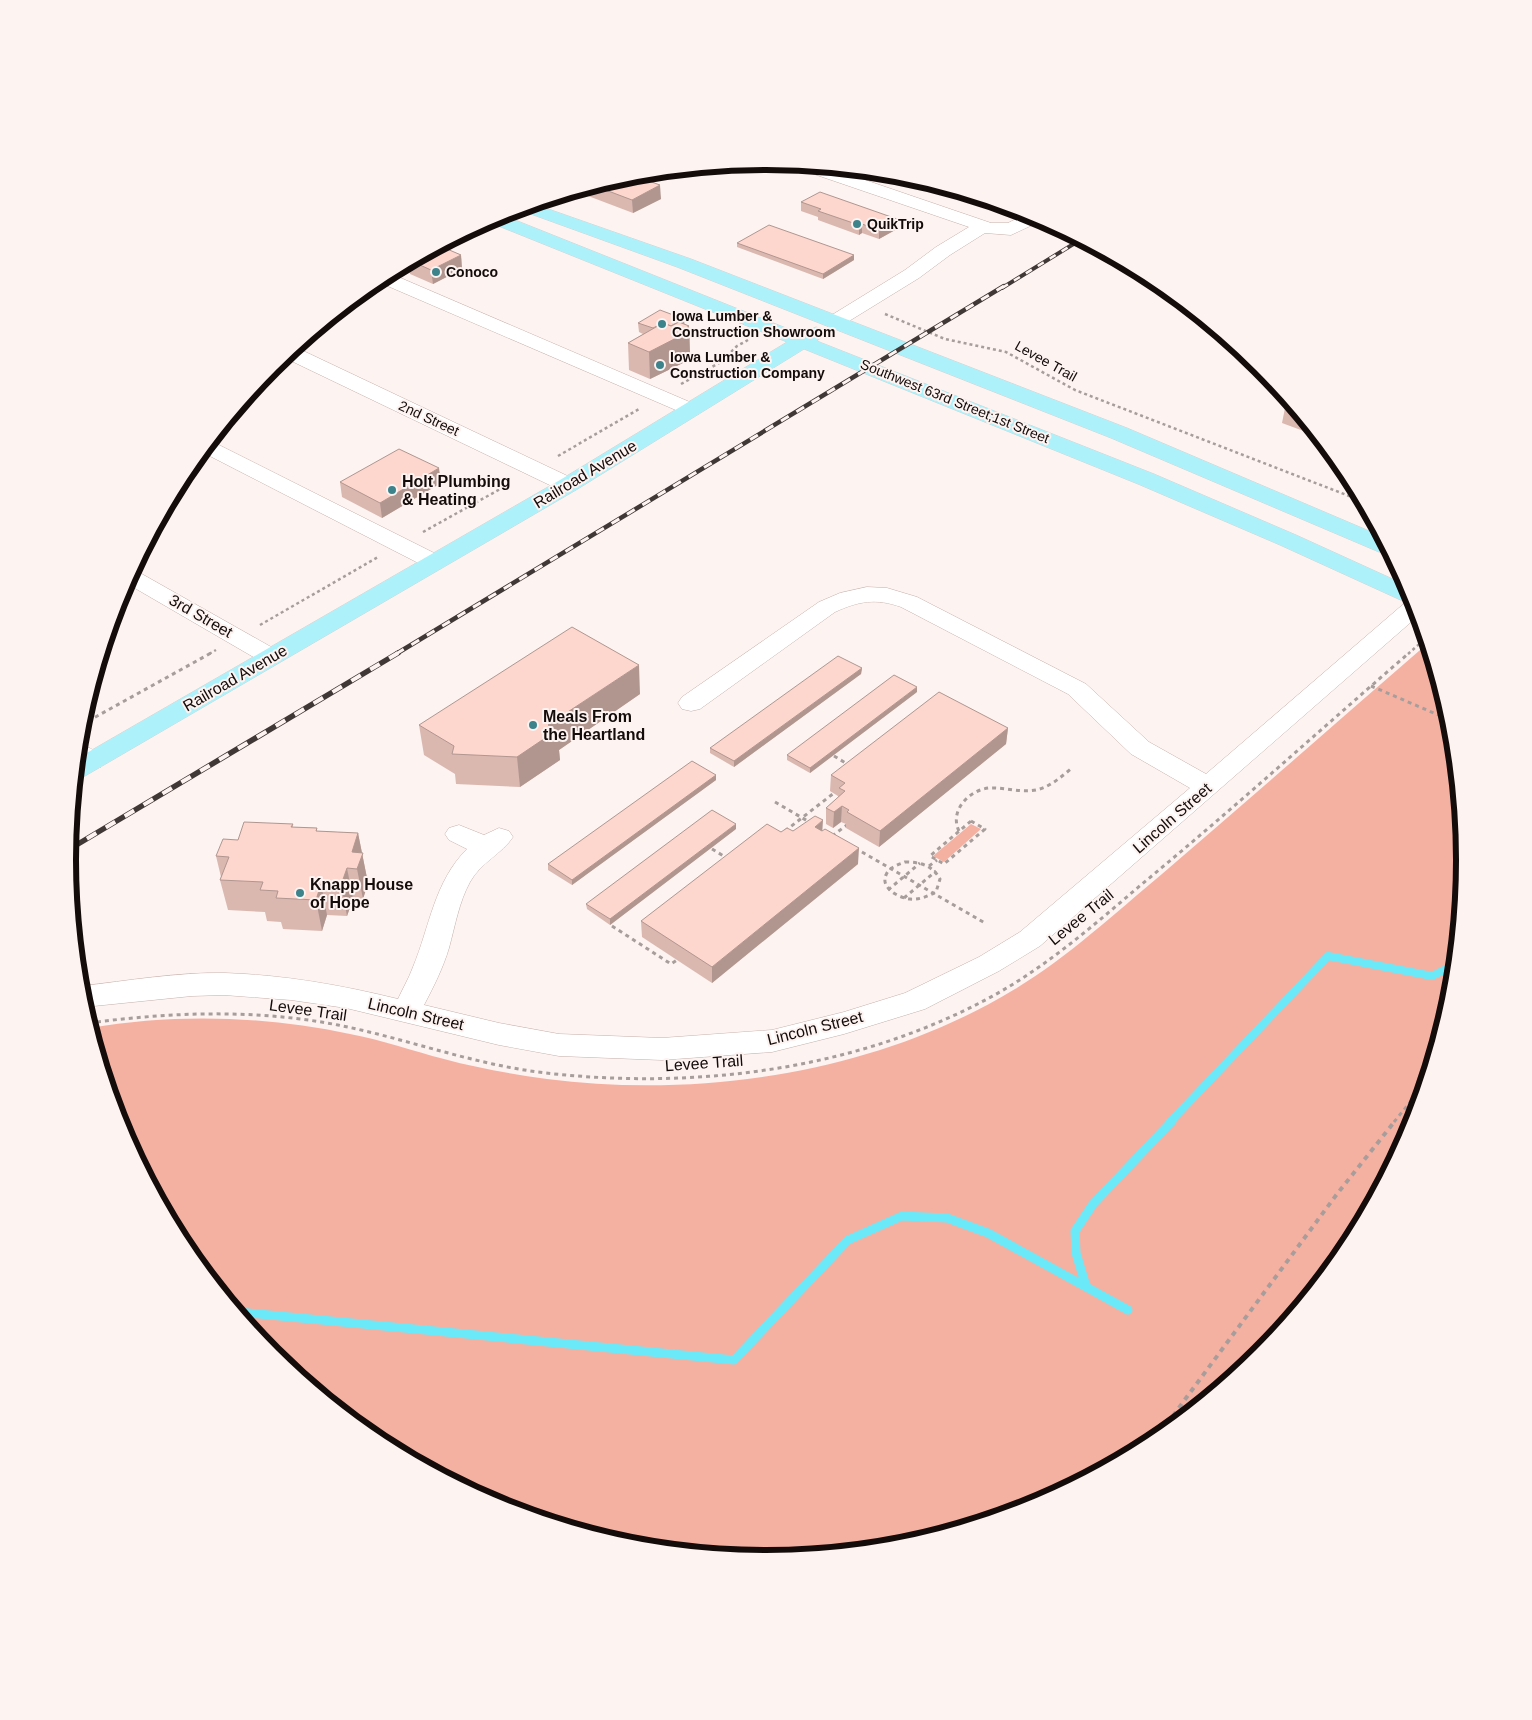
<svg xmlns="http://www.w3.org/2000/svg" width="1532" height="1720" viewBox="0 0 1532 1720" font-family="Arial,sans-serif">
  <rect width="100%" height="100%" fill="#fdf3f1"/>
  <!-- green -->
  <g fill="#f4b1a2">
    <path d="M 1427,644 L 1451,724 L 1464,860 L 1451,997 L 1411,1128 L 1347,1248 L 1260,1354 L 1154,1441 L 1033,1505 L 902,1545 L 766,1558 L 629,1545 L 498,1505 L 378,1441 L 272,1354 L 185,1248 L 121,1127 L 90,1028 C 176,1013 265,1016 350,1034 C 382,1040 413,1051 444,1059 C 477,1068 512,1074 547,1079 C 704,1099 879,1072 1015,989 C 1068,957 1114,914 1162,874 C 1251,798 1338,721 1427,644 Z"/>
    <path d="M 971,824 L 981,829 L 944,862 L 933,856 Z"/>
  </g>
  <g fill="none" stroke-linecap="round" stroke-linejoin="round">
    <!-- stream-far1 -->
    <path stroke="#6be9f9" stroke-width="8" d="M 1170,1122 L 1328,956 L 1432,976 L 1454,965"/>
    <!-- stream -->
    <g stroke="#6be9f9" stroke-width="9">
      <path d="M 1086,1286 L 1076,1253 L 1075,1231 L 1093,1204 L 1172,1121"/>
      <path d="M 238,1312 L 734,1360 L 848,1240 L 902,1216 L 947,1218 L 988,1233 L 1128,1310"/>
    </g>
    <defs>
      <g id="minor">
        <path d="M 800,165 L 830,168 L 991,223 L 1008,223 L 1028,213 L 1043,220 L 1011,235 L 985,233 L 950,255 L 919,278 L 841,326 L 834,328 L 827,326 L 824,322 L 827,318 L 905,270 L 936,247 L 969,227 L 802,170 Z"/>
        <path d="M 389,273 L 699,406 L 702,410 L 699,414 L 692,416 L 685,414 L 376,281 Z"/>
        <path d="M 295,347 L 576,480 L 579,485 L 576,490 L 568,492 L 560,490 L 283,357 Z"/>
        <path d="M 211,441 L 442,557 L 446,562 L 442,567 L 434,569 L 426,567 L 202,452 Z"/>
        <path d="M 133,569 L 280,652 L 283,657 L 280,662 L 271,664 L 262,662 L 126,583 Z"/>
        <path d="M 867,587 L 887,588 L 917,597 L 1086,684 L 1149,742 L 1206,774 L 1407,601 L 1413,599 L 1418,616 L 1040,946 L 999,971 L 925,1009 L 844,1034 L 772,1052 L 662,1060 L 559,1056 L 499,1045 L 346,1008 L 291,1000 L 224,995 L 192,996 L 84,1007 L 81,996 L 81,986 C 128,981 177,972 225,973 C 284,975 341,985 398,999 C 403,988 409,978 413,967 C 430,926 434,882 467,849 L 449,840 L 445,834 L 449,828 L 459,825 L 484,835 L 499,828 L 509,831 L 513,837 C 502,854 481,862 470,882 C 459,902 455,926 449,948 C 443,968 434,986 424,1005 L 499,1023 L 559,1034 L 662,1038 L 772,1030 L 844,1012 L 905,993 L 979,957 L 1020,932 L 1190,788 L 1131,754 L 1068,694 L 901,607 C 876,598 859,601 835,612 L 700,709 L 691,711 L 682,709 L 678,703 L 682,697 L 819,602 L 840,593 Z"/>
        <path d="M 79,744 C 89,747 99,752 105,761 L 101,767 L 92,769 L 77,763 Z"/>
      </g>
      <g id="major">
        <path d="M 534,204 L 691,259 L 1127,428 L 1381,536 L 1390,553 L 1379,552 L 1111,438 L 677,267 L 517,209 Z"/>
        <path d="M 500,214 L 801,334 L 816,327 L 823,329 L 826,333 L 817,341 L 1154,474 L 1296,535 L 1408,586 L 1415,604 L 1405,602 L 1280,545 L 1138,484 L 804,349 L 576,490 L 85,776 L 76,778 L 78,758 L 560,480 L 787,342 L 486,221 Z"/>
      </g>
    </defs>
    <!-- minor casing -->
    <use href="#minor" stroke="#c7b0ab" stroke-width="1"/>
    <!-- major casing -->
    <use href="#major" stroke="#d5d3d3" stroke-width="1"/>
    <!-- path-far2 -->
    <g stroke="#a79e9c" stroke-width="2.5" stroke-dasharray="3 3" stroke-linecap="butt">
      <path d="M 885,314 L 945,339 L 1006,352 L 1075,390 L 1362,501"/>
      <path d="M 681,384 L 721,362 L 737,346 L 748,340"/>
      <path d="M 558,456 L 639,409"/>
      <path d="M 423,532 L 511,483"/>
      <path d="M 260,625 L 378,557"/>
      <path d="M 209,654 L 216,650"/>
      <path d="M 1408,654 L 1425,639"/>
    </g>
    <!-- path-far1 -->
    <g stroke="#a79e9c" stroke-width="3" stroke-dasharray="4 4" stroke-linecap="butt">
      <path d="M 1371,686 L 1450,720"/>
      <path d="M 81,725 L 211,653"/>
      <path d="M 834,756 L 849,765"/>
      <path d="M 775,802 L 811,823"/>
      <path d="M 971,821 L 985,829 L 944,864 L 930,856 Z"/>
      <path d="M 785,831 L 834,793"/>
      <path d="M 959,831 C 949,811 969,790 989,788 C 1005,787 1020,793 1036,790 C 1050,787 1061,777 1072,768"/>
      <path d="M 832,836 L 847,825"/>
      <path d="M 855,848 L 985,923"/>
      <path d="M 712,849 L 727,858"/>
      <path d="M 905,862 C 920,862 932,865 940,879 L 936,892 C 928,896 920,900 910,899 C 899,898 880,888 886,875 C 889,867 898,865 905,862 Z"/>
      <path d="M 929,866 L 937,860"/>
      <path d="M 888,890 L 920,863"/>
      <path d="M 904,898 L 936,871"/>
      <path d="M 612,926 L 671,964 L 677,960"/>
      <path d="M 89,1023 C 172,1012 255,1009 338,1025 C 408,1039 475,1065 546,1073 C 696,1090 855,1070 989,998 C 1045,968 1094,925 1142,884 C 1233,809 1320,730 1409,653"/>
      <path d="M 1394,1122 L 1424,1085"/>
    </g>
    <!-- path -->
    <path stroke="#a79e9c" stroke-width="4" stroke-dasharray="5 5" stroke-linecap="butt" d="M 1155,1440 L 1337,1194 L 1395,1121"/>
    <!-- minor -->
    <use href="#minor" fill="#fff" fill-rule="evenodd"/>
    <!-- major -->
    <use href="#major" fill="#adf1fa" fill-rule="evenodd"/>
    <defs>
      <path id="rail-far2" d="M 1002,288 L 1080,240"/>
      <path id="rail-far1" d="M 396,654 L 1004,286"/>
      <path id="rail" d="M 68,850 L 398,653"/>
    </defs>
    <!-- rail-far2 casing -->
    <use href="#rail-far2" stroke="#403836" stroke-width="4"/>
    <!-- rail-far1 casing -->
    <use href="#rail-far1" stroke="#403836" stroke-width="4.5"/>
    <!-- rail casing -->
    <use href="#rail" stroke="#403836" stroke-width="5.5"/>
    <!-- rail-far2 -->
    <use href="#rail-far2" stroke="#fdf3f1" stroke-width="2.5" stroke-dasharray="7" stroke-linecap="butt"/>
    <!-- rail-far1 -->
    <use href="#rail-far1" stroke="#fdf3f1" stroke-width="3" stroke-dasharray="9" stroke-linecap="butt"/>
    <!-- rail -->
    <use href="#rail" stroke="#fdf3f1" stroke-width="4" stroke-dasharray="11" stroke-linecap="butt"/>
  </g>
  <!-- wall -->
  <g fill="#dab8b0">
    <path d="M 630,175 L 661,199 L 633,213 L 575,191 Z"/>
    <path d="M 801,202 L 897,219 L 897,229 L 879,239 L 862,233 L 859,235 L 818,220 L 818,217 L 801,211 Z"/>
    <path d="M 737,243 L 854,255 L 854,260 L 823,279 L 737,247 Z"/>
    <path d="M 440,246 L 461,255 L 462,269 L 433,284 L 410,274 L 408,263 Z"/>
    <path d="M 684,319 L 684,324 L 689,326 L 690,354 L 687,356 L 687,361 L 650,379 L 629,370 L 628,343 L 643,334 L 639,332 L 638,323 Z"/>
    <path d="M 1291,404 L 1317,436 L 1282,423 L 1285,408 Z"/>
    <path d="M 340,482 L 441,483 L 382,518 L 342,497 Z"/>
    <path d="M 862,668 L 861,674 L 734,767 L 710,753 L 710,748 Z"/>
    <path d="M 917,692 L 810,773 L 787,760 L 787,755 Z"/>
    <path d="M 640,694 L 559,750 L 560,760 L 520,787 L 456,784 L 455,774 L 424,755 L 419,725 Z"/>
    <path d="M 1008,728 L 1006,744 L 879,847 L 846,828 L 846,824 L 841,822 L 833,828 L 826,824 L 826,808 L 838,797 L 838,796 L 830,791 L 831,775 Z"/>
    <path d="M 716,775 L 716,780 L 572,885 L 548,870 L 548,864 Z"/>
    <path d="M 293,824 L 293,827 L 317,828 L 317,831 L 358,833 L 368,883 L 363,899 L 353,899 L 347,916 L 327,915 L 322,931 L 283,929 L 281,922 L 267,921 L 265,912 L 228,910 L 220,880 L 221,877 L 216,856 Z"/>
    <path d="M 736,829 L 610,925 L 587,909 L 586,904 Z"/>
    <path d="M 793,831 L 823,831 L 858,864 L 712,983 L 642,937 L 641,921 Z"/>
  </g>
  <!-- shaded-wall -->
  <g fill="#b19690">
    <path d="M 660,185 L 661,199 L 633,213 L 632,200 Z"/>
    <path d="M 897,219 L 897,229 L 879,239 L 879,230 Z"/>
    <path d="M 862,224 L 862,233 L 859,235 L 859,225 Z"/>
    <path d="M 461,255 L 462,269 L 433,284 L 431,270 Z"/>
    <path d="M 854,255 L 854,260 L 823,279 L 823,274 Z"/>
    <path d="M 684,319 L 685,329 L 670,328 Z"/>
    <path d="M 689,326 L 690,354 L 687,356 L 687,361 L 650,379 L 649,352 Z"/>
    <path d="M 439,468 L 441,483 L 382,518 L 380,503 Z"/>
    <path d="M 639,665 L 640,694 L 559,750 L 560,760 L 520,787 L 517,757 L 548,725 Z"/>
    <path d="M 862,668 L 861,674 L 734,767 L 734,761 Z"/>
    <path d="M 917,687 L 917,692 L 810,773 L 810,768 Z"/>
    <path d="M 1008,728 L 1006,744 L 879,847 L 880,831 Z"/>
    <path d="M 716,775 L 716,780 L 572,885 L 572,880 Z"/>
    <path d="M 842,806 L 841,822 L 833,828 L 834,812 Z"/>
    <path d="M 823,820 L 822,836 L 815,827 Z"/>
    <path d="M 736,824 L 736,829 L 610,925 L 610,919 Z"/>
    <path d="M 358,833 L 368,883 L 363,899 L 357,869 L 352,852 Z"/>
    <path d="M 859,848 L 858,864 L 712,983 L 712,967 Z"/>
    <path d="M 347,868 L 353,899 L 347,916 L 341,885 Z"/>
    <path d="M 321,884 L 327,915 L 322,931 L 316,900 Z"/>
  </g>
  <!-- building -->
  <g fill="#fdd6cd" stroke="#b19690">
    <path d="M 632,175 L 660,185 L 632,200 L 595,186 Z"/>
    <path d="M 820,192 L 897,219 L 879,230 L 862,224 L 859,225 L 818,211 L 821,209 L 801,202 Z"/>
    <path d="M 769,225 L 854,255 L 823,274 L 737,243 Z"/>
    <path d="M 440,246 L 461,255 L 431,270 L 411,261 Z"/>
    <path d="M 660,310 L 684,319 L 671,326 L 663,323 L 653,328 L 638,323 Z"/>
    <path d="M 679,322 L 689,326 L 681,331 L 686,333 L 649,352 L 628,343 L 663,323 L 671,326 Z"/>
    <path d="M 1291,404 L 1298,413 L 1285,408 Z"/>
    <path d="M 399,449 L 439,468 L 380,503 L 340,482 Z"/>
    <path d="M 572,627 L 639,665 L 548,725 L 557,730 L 517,757 L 452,754 L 454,746 L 419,725 Z"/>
    <path d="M 838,656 L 862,668 L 734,761 L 710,748 Z"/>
    <path d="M 894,675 L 917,687 L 810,768 L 787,755 Z"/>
    <path d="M 939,692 L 1008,728 L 880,831 L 847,812 L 849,810 L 842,806 L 834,812 L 826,808 L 845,791 L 839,788 L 845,783 L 831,775 Z"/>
    <path d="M 692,761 L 716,775 L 572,880 L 548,864 Z"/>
    <path d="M 712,810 L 736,824 L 610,919 L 586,904 Z"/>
    <path d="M 815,816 L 823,820 L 815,827 L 822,831 L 825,829 L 859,848 L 712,967 L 641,921 L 767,824 L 781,832 L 787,828 L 793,831 Z"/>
    <path d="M 244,822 L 293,824 L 291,827 L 317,828 L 316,831 L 358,833 L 352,852 L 363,853 L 357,869 L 347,868 L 341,885 L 321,884 L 316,900 L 276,898 L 278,891 L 260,890 L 263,882 L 220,880 L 229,857 L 216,856 L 223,839 L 238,840 Z"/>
  </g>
  <!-- markers -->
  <g fill="#3c838c" stroke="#fdf3f1" stroke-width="2">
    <circle cx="857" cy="224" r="5"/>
    <circle cx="436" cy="272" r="5"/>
    <circle cx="662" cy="324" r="5"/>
    <circle cx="660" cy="365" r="5"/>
    <circle cx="392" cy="490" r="5"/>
    <circle cx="533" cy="725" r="5"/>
    <circle cx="300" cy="893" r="5"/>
  </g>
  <g text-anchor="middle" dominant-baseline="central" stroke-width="4" stroke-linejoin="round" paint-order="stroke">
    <!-- far-poi labels -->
    <g font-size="14" font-weight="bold" fill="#140c0b" stroke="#fdf3f1" text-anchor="start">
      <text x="867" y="224">QuikTrip</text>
      <text x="446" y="272">Conoco</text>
      <text x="672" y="316">Iowa Lumber &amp;<tspan x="672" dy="16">Construction Showroom</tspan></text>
      <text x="670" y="357">Iowa Lumber &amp;<tspan x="670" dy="16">Construction Company</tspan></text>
    </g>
    <!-- far-street labels -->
    <g font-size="14" fill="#140c0b" stroke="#fdf3f1">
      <text transform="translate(1046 361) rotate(29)">Levee Trail</text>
      <text transform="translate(955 401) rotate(22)">Southwest 63rd Street;1st Street</text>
      <text transform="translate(429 418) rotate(25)">2nd Street</text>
    </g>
    <!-- street labels -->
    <g font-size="16" fill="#140c0b" stroke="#fdf3f1">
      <text transform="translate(585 474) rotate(-31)">Railroad Avenue</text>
      <text transform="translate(201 616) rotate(30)">3rd Street</text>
      <text transform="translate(235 678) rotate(-30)">Railroad Avenue</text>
      <text transform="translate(1172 818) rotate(-41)">Lincoln Street</text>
      <text transform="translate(1081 917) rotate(-39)">Levee Trail</text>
      <text transform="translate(308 1010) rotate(8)">Levee Trail</text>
      <text transform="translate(416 1014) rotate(13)">Lincoln Street</text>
      <text transform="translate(815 1028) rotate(-14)">Lincoln Street</text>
      <text transform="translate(704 1063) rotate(-4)">Levee Trail</text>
    </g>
    <!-- poi labels -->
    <g font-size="16" font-weight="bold" fill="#140c0b" stroke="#fdf3f1" text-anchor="start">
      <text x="402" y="481">Holt Plumbing<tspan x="402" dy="18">&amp; Heating</tspan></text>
      <text x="543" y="716">Meals From<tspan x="543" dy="18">the Heartland</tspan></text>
      <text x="310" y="884">Knapp House<tspan x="310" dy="18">of Hope</tspan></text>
    </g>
  </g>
  <!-- crop -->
  <path d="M0 0H1532V1720H0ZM76 860a690 690 0 1 1 1380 0a690 690 0 1 1-1380 0Z" fill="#fdf3f1" fill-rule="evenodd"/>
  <path fill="none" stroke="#140c0b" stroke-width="6" d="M76 860a690 690 0 1 1 1380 0a690 690 0 1 1-1380 0Z"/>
</svg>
